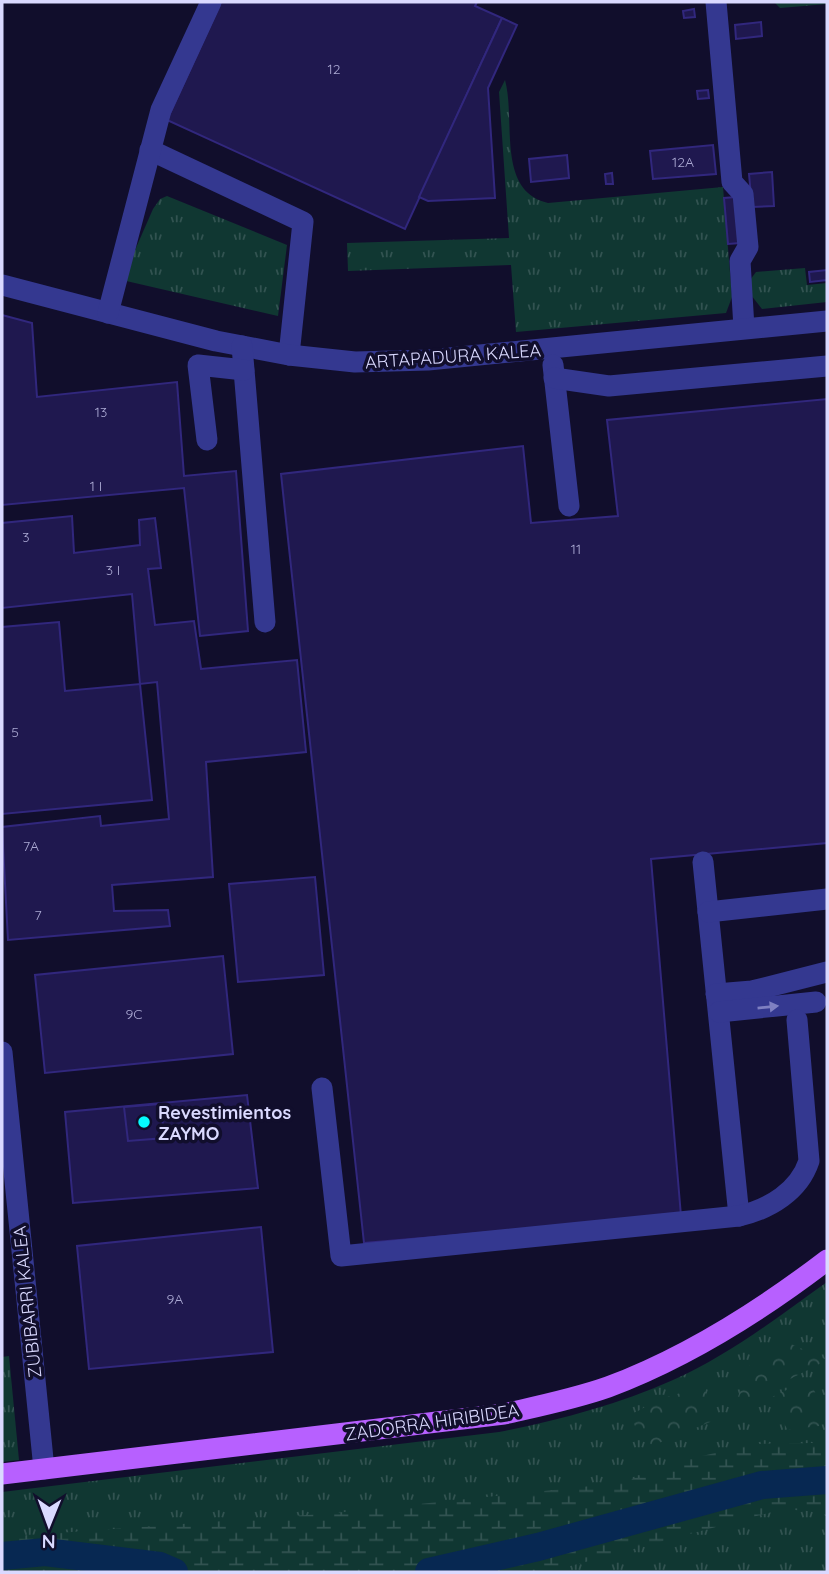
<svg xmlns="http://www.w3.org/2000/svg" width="829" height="1574" viewBox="0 0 829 1574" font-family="Quicksand,sans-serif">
  <defs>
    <pattern id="grass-tufts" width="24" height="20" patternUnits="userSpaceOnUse" patternTransform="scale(1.75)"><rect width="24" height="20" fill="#103732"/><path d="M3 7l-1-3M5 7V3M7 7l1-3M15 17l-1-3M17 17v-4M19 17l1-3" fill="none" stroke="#325351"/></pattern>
    <pattern id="forest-crowns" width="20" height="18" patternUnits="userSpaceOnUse" patternTransform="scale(1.75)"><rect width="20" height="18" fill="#103732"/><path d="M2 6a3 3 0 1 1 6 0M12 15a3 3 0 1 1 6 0" fill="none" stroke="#325351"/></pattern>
    <pattern id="wetland-marsh" width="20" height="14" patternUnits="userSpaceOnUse" patternTransform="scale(1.75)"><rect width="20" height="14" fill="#103732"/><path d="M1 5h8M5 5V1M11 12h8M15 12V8" fill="none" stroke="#325351"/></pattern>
  </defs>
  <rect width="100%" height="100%" fill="#110e2c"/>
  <!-- grass -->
  <g fill="url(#grass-tufts)">
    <path d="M 774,2 L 827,2 L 827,4 L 780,8 Z"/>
    <path d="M 505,80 C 516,120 496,191 548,203 L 723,187 L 732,297 L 726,313 L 516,332 L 511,265 L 348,271 L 347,243 L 509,238 L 499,92 Z"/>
    <path d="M 167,196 L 287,245 L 278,316 L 122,280 L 153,209 L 160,199 Z"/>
    <path d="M 805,268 L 807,285 L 827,283 L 827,302 L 762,309 L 751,295 L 750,280 L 756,272 Z"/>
    <path d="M 827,1282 L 827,1572 L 2,1572 L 2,1492 L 499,1432 C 559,1420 617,1405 673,1380 C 729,1355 778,1317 827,1282 Z"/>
    <path d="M 9,1356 L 19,1460 L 2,1462 L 2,1357 Z"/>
  </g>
  <!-- forest -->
  <g fill="url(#forest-crowns)">
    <path d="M 789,1343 L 827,1360 L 734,1408 C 751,1365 740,1360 789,1343 Z"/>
    <path d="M 809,1379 L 824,1412 L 819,1426 L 788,1430 L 768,1399 Z"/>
    <path d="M 704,1386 L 715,1420 L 649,1447 L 636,1429 L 631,1415 L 657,1400 Z"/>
  </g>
  <!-- wetland -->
  <path fill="url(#wetland-marsh)" d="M 812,1443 L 827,1446 L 827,1517 L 820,1512 L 783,1509 L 548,1572 L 2,1572 L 2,1537 L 334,1513 L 620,1483 L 689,1459 L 754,1444 Z"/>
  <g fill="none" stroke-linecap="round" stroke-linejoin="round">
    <!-- river -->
    <g stroke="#072852" stroke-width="28">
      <path d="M 2,1556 L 45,1552 L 160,1566 L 174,1572"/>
      <path d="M 429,1572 L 538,1547 L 762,1485 L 827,1480"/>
    </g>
  </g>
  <!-- building -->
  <g fill="#1f184f" stroke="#31277d" stroke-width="2">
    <path d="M 221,2 L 477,2 L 475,6 L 502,18 L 405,229 L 167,120 Z"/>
    <path d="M 694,9 L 695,17 L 684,18 L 683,11 Z"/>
    <path d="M 502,18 L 517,25 L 488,88 L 495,198 L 428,201 L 419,197 Z"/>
    <path d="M 761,22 L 762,36 L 736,39 L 735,25 Z"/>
    <path d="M 708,90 L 709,98 L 698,99 L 697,91 Z"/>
    <path d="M 713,145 L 716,174 L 653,179 L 650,151 Z"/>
    <path d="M 567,155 L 569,178 L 531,182 L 529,159 Z"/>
    <path d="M 772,172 L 774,206 L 752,207 L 749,174 Z"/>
    <path d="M 612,173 L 613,184 L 606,184 L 605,174 Z"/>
    <path d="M 736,197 L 740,243 L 728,244 L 724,198 Z"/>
    <path d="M 827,270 L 827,280 L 810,282 L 809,272 Z"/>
    <path d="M 2,315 L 32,323 L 37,397 L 177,382 L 184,476 L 236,471 L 248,631 L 200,636 L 184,488 L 2,505 Z"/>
    <path d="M 827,399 L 827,843 L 651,859 L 681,1216 L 364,1243 L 281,474 L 523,446 L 531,523 L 618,516 L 607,420 Z"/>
    <path d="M 72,516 L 74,553 L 140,545 L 139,520 L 155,518 L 161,568 L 148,569 L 155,625 L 194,621 L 201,669 L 297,660 L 306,752 L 206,762 L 213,877 L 112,885 L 114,911 L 168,910 L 170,926 L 8,940 L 2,827 L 100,816 L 101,826 L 169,819 L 157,682 L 140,684 L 132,594 L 2,608 L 2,523 Z"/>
    <path d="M 59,622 L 65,691 L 140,684 L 152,800 L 2,814 L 2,627 Z"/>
    <path d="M 315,877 L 324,975 L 238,982 L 229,884 Z"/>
    <path d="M 223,956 L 233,1054 L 45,1073 L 35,975 Z"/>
    <path d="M 247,1095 L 258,1188 L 73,1203 L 65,1112 Z"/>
    <path d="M 160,1104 L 165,1138 L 128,1141 L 124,1107 Z"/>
    <path d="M 261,1227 L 273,1352 L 89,1369 L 77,1246 Z"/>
  </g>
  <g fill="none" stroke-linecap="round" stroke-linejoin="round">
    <!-- minor -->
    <g stroke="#343890" stroke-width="21">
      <path d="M 716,2 L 732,182 L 743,194 L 748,247 L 740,261 L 744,328"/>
      <path d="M 150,150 L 303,222 L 289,355"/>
      <path d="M 2,285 L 216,341 L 289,355 L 355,362 L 428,360 L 827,321"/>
      <path d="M 108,313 L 161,110 L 211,2"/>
      <path d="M 242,346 L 265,622"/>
      <path d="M 553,365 L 569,506"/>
      <path d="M 554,378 L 609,386 L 827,366"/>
      <path d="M 207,440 L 198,365 L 244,370"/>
      <path d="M 703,862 L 739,1216"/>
      <path d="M 708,912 L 827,899"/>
      <path d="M 716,994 L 752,991 L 827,972"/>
      <path d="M 719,1012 L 816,1002"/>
      <path d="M 2,1052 L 44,1469"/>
      <path d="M 322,1088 L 341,1256 L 739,1216 C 770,1209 799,1191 809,1161 L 797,1020"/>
    </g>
    <!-- major -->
    <path stroke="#b760ff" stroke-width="21" d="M 2,1474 L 504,1414 C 539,1406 574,1399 608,1387 C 688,1357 759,1312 827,1260"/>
  </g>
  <!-- one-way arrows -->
  <defs><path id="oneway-solid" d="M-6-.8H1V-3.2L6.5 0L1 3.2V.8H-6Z" transform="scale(1.75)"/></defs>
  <use fill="#7f80c2" href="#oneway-solid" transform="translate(768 1007) rotate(-6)"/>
  <!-- markers -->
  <circle fill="#05faff" stroke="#110e2c" stroke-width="2.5" cx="144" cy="1122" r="7"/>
  <g text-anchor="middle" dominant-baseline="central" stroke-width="7" stroke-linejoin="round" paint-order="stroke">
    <!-- number labels -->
    <g font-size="14" fill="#aba9d3">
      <text x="334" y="69">12</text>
      <text x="683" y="162">12A</text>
      <text x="101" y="412">13</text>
      <text x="96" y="486">1 I</text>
      <text x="26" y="537">3</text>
      <text x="576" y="549">11</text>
      <text x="113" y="570">3 I</text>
      <text x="15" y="732">5</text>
      <text x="31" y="846">7A</text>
      <text x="38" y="915">7</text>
      <text x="134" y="1014">9C</text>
      <text x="175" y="1299">9A</text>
    </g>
    <!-- street labels -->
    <g font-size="18" fill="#dad9ff" stroke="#110e2c">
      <text transform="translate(453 356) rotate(-4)">ARTAPADURA KALEA</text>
      <text transform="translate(27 1302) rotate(-96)">ZUBIBARRI KALEA</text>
      <text transform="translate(432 1422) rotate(-8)">ZADORRA HIRIBIDEA</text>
    </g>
    <!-- poi labels -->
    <g font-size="18" font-weight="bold" fill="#dad9ff" stroke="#110e2c" text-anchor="start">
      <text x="158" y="1112">Revestimientos<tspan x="158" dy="21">ZAYMO</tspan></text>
    </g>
  </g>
  <!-- border -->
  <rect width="829" height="1574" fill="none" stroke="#dad9ff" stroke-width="7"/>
  <!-- north arrow -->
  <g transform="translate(49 1525) rotate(181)" stroke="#110e2c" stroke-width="5" paint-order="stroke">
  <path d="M0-5L12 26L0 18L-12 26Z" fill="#dad9ff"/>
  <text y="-10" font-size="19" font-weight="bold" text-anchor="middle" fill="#dad9ff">N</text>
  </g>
</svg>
